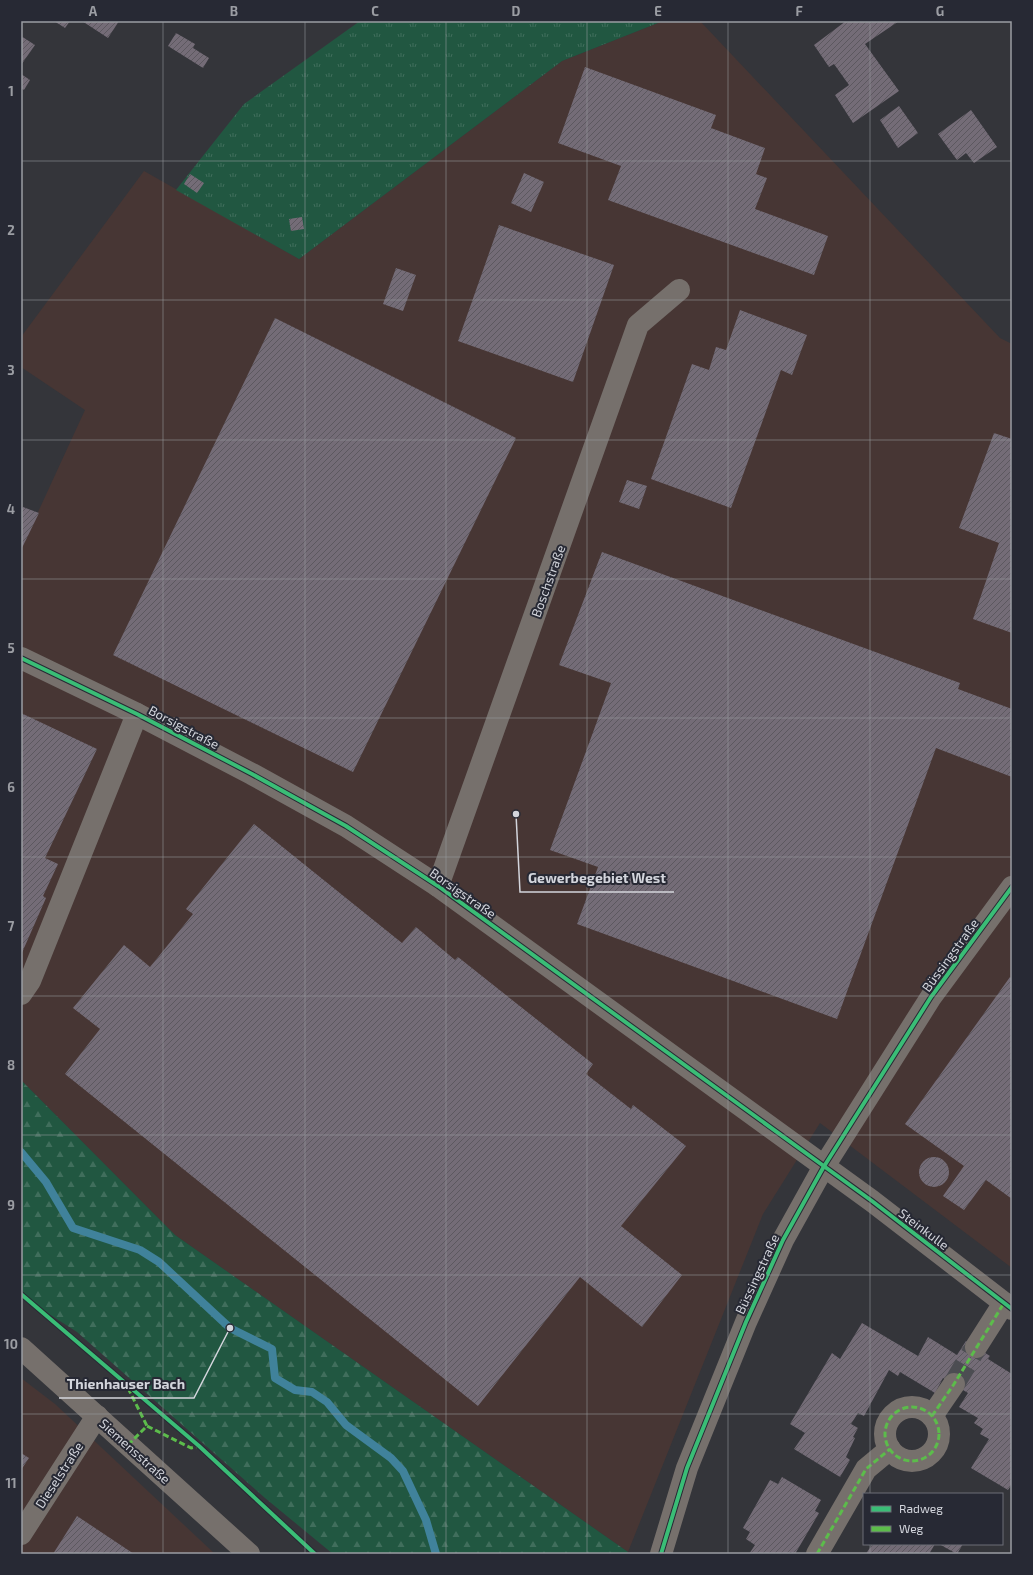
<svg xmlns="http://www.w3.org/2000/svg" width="1033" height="1575" viewBox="0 0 1033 1575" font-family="'Exo 2',sans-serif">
  <defs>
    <pattern id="grass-tufts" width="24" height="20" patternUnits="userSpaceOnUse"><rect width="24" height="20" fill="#215741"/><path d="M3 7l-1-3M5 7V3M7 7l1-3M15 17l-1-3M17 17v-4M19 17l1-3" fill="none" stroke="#406e5c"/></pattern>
    <pattern id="forest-firs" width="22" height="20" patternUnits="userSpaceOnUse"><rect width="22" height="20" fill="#215741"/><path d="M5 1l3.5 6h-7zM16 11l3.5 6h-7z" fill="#406e5c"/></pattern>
    <pattern id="building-hatch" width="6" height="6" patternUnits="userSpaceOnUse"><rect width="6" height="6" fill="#746c77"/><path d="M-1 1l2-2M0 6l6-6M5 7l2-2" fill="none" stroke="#5c585f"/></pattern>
  </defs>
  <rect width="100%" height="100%" fill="#34353a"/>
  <!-- industrial -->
  <g fill="#473634">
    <path d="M 663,21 L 700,21 L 1000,338 L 1012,344 L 1012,1268 L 820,1123 L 763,1214 L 628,1552 L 175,1235 L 21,1080 L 21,549 L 85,410 L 21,367 L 21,337 L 144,171 L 299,259 L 562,61 Z"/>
    <path d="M 21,1378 L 55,1404 L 215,1554 L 21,1554 Z"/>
  </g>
  <!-- grass -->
  <path fill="url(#grass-tufts)" d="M 360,21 L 663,21 L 562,61 L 299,259 L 176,190 L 244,104 Z"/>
  <!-- forest -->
  <path fill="url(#forest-firs)" d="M 21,1080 L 175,1235 L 628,1552 L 627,1554 L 333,1554 L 265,1498 L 77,1332 L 21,1296 Z"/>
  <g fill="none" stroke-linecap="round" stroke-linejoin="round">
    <!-- stream -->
    <path stroke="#40829b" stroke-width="8" d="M 21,1152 L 46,1182 L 73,1228 L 140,1250 L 159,1262 L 230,1328 L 272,1349 L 275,1378 L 295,1390 L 312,1392 L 327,1402 L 346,1425 L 391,1458 L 403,1471 L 426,1520 L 436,1554"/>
  </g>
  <!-- building -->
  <g fill="url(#building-hatch)">
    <path d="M 54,21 L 70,21 L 65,28 Z"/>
    <path d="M 82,21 L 119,21 L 108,38 Z"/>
    <path d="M 846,21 L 899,21 L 865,44 L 899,91 L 853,123 L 835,95 L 849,85 L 834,64 L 829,67 L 814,45 Z"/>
    <path d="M 176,33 L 195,44 L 193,48 L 209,58 L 203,68 L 168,46 Z"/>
    <path d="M 21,36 L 35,45 L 21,65 Z"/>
    <path d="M 585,67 L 716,115 L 711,128 L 765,148 L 756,174 L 767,178 L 755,209 L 828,236 L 814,275 L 608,200 L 621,166 L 558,143 Z"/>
    <path d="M 21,74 L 30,80 L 24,90 L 21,88 Z"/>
    <path d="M 899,106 L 918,133 L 898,148 L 880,120 Z"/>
    <path d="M 971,110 L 997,147 L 974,163 L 966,153 L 957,160 L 938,134 Z"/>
    <path d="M 524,173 L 544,182 L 531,212 L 511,203 Z"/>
    <path d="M 190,174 L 204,183 L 197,193 L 184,184 Z"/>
    <path d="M 302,217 L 304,229 L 291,231 L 289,219 Z"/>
    <path d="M 499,225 L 614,265 L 573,382 L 458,341 Z"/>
    <path d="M 396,268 L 416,275 L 403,311 L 383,304 Z"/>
    <path d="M 740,310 L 807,335 L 792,375 L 781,370 L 731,508 L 651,479 L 692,364 L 709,370 L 716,347 L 726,350 Z"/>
    <path d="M 275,318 L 516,438 L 353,772 L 113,655 Z"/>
    <path d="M 994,433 L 1012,439 L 1012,633 L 973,619 L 999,543 L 959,528 Z"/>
    <path d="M 627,480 L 647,486 L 639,509 L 619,502 Z"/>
    <path d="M 23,507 L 39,513 L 21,550 L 21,512 Z"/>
    <path d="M 602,552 L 960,683 L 958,689 L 1012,709 L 1012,777 L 936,748 L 837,1019 L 577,924 L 598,867 L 550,850 L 611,683 L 559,665 Z"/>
    <path d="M 21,713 L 97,749 L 45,858 L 58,864 L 43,896 L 46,898 L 21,955 Z"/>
    <path d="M 254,824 L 402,943 L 416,927 L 455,960 L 458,957 L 593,1064 L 586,1074 L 631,1109 L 633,1105 L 686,1146 L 621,1226 L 682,1275 L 642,1327 L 580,1277 L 478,1406 L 65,1074 L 100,1029 L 73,1008 L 124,945 L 150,967 L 193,914 L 186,909 Z"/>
    <path d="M 1010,977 L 1012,979 L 1012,1199 L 986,1180 L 964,1210 L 943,1196 L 964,1166 L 905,1124 Z"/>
    <circle cx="934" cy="1172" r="15"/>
    <path d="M 862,1323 L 918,1356 L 928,1337 L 957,1355 L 966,1341 L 990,1356 L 988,1359 L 1012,1374 L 1012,1484 L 1008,1490 L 971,1468 L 989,1439 L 980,1434 L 983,1429 L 974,1423 L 978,1418 L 959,1407 L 968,1393 L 943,1378 L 935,1393 L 900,1372 L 898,1376 L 889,1370 L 864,1416 L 858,1413 L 851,1424 L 858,1428 L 853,1437 L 855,1438 L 846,1457 L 850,1460 L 840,1477 L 794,1449 L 805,1433 L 790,1424 L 832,1353 L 840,1359 Z"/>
    <path d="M 21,1453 L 29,1458 L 21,1470 Z"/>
    <path d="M 782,1477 L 821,1500 L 815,1511 L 819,1513 L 795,1554 L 790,1552 L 789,1554 L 749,1554 L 755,1545 L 746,1539 L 750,1532 L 743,1528 L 770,1480 L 778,1484 Z"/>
    <path d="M 77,1516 L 134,1554 L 53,1554 Z"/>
    <path d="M 872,1544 L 935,1544 L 929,1554 L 866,1554 Z"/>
    <path d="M 939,1544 L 963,1544 L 957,1554 Z"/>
  </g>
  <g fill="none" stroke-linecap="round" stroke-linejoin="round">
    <!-- minor-tunnel -->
    <path stroke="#4c4d52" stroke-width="22" stroke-dasharray="22 11" stroke-linecap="butt" d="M 954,1384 L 976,1347"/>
    <!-- minor -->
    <g stroke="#76706c" stroke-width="22">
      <path d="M 21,658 L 137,714 L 252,774 L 346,826 L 438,886 L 872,1201 L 1012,1309"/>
      <path d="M 438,886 L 638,325 L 679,290"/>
      <path d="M 21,994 L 30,981 L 137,714"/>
      <path d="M 976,1347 L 1004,1303"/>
      <path d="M 21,1348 L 249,1554"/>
      <circle cx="912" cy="1434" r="27"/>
      <path d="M 932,1416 L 954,1384"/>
      <path d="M 21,1534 L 97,1416"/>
      <path d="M 661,1554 L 687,1468 L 746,1322 L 783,1240 L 823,1168 L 931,997 L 1012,887"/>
      <path d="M 817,1554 L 866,1469 L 890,1449"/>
    </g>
    <!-- quiet -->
    <g stroke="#5cbc4b" stroke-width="3" stroke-dasharray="6 3" stroke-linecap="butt">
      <path d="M 128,1388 L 147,1426"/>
      <circle cx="912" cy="1434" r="27"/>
      <path d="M 932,1416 L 954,1384 L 1004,1303"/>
      <path d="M 128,1445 L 147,1426 L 191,1448 L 199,1446"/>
      <path d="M 817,1554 L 866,1469 L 890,1449"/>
    </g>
    <defs>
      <g id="cycleway">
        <path d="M 21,658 L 137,714 L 252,774 L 346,826 L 438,886 L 872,1201 L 1012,1309"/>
        <path d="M 21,1294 L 199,1446 L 315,1554"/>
        <path d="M 661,1554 L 687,1468 L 746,1322 L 783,1240 L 823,1168 L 931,997 L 1012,887"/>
      </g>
    </defs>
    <!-- cycleway casing -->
    <use href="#cycleway" stroke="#272934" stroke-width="6"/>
    <!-- cycleway -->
    <use href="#cycleway" stroke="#3abd76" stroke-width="4"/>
  </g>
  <!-- grid -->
  <path fill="none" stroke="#9b9da3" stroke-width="1" stroke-opacity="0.55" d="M 163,21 L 163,1554M 305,21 L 305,1554M 446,21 L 446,1554M 587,21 L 587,1554M 728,21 L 728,1554M 870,21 L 870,1494M 21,161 L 1012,161M 21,300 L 1012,300M 21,440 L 1012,440M 21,579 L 1012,579M 21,718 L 1012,718M 21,857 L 1012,857M 21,996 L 1012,996M 21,1135 L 1012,1135M 21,1275 L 1012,1275M 21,1414 L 1012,1414M 870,1544 L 870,1554"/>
  <g text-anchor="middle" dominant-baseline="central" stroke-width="4" stroke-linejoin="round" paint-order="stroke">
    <!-- street labels -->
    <g font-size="13" fill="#d3d5dc" stroke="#272934">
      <text transform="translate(548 581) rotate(-70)">Boschstraße</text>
      <text transform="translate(184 727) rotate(28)">Borsigstraße</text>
      <text transform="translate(463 893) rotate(35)">Borsigstraße</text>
      <text transform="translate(950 955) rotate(-54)">Büssingstraße</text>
      <text transform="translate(924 1229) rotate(37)">Steinkulle</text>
      <text transform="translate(757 1274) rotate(-65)">Büssingstraße</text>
      <text transform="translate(135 1451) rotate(42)">Siemensstraße</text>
      <text transform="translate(59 1475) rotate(-57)">Dieselstraße</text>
    </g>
  </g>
  <!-- callouts -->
  <path fill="none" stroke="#d3d5dc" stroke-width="1.5" d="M516 814L520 892H674M230 1328L194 1398H59"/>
  <g fill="#d3d5dc" stroke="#272934" stroke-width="1.5">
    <circle cx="516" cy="814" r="4"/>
    <circle cx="230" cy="1328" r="4"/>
  </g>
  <g font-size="14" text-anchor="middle" font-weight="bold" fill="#d3d5dc" stroke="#272934" stroke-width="4" stroke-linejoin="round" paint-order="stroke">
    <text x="597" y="883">Gewerbegebiet West</text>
    <text x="126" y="1389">Thienhauser Bach</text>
  </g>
  <!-- border -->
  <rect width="1033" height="1575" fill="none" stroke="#272934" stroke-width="44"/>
  <!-- legend -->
  <rect x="863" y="1493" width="140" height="52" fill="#272934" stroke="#6c6e77"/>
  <rect x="871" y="1506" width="20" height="6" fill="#3abd76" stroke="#6c6e77"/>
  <text x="899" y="1513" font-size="12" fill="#d3d5dc">Radweg</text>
  <rect x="871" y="1526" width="20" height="6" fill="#5cbc4b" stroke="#6c6e77"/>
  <text x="899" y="1533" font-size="12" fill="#d3d5dc">Weg</text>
  <rect x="22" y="22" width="989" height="1531" fill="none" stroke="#9b9da3" stroke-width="1.5"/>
  <g font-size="13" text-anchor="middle" font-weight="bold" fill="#9b9da3">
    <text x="93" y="16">A</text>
    <text x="234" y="16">B</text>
    <text x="375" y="16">C</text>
    <text x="516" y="16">D</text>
    <text x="658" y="16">E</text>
    <text x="799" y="16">F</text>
    <text x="940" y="16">G</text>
    <text x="11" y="96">1</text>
    <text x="11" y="235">2</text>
    <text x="11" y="375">3</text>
    <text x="11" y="514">4</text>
    <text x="11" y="653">5</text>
    <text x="11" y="792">6</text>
    <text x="11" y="931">7</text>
    <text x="11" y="1070">8</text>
    <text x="11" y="1210">9</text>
    <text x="11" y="1349">10</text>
    <text x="11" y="1488">11</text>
  </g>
</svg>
